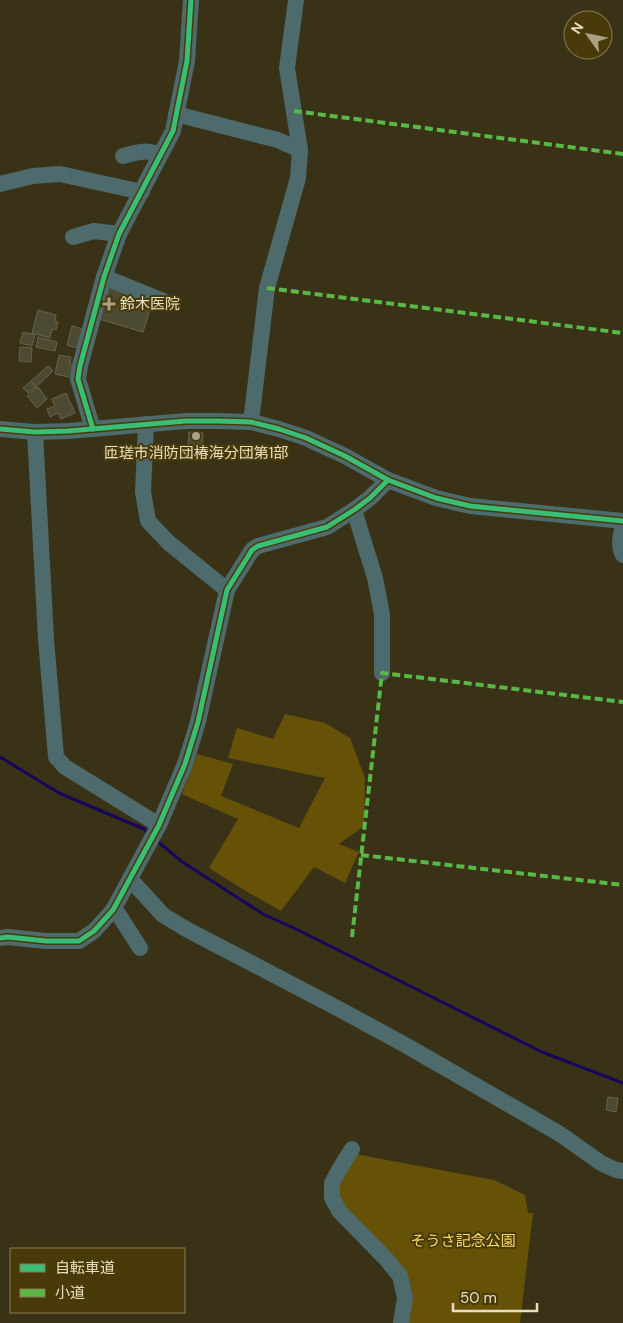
<svg xmlns="http://www.w3.org/2000/svg" width="623" height="1323" viewBox="0 0 623 1323" font-family="'DM Sans','Noto Sans JP',sans-serif">
  <rect width="100%" height="100%" fill="#3a3217"/>
  <!-- green -->
  <g fill="#655207">
    <path d="M 285,714 L 325,723 L 350,738 L 365,778 L 364,826 L 339,844 L 359,852 L 345,883 L 314,867 L 281,911 L 246,891 L 209,868 L 238,819 L 182,794 L 197,754 L 233,764 L 221,796 L 299,828 L 325,778 L 228,758 L 237,728 L 273,739 Z"/>
    <path d="M 355,1154 L 494,1180 L 525,1195 L 528,1213 L 533,1213 L 520,1323 L 407,1323 L 410,1295 L 340,1204 L 337,1189 Z"/>
  </g>
  <g fill="none" stroke-linecap="round" stroke-linejoin="round">
    <!-- stream -->
    <g stroke="#15075c" stroke-width="3">
      <path d="M 0,757 L 59,793 L 144,829 L 148,833"/>
      <path d="M 156,840 L 181,861 L 263,914 L 296,929 L 542,1052 L 623,1083"/>
    </g>
  </g>
  <!-- building -->
  <g fill="#4c4a32" stroke="#67644c">
    <path d="M 109,286 L 153,300 L 143,332 L 99,319 Z"/>
    <path d="M 38,310 L 56,315 L 55,321 L 58,322 L 56,330 L 52,329 L 50,338 L 32,333 Z"/>
    <path d="M 72,326 L 86,330 L 81,349 L 67,345 Z"/>
    <path d="M 23,332 L 35,335 L 32,346 L 20,343 Z"/>
    <path d="M 38,337 L 57,342 L 55,351 L 36,347 Z"/>
    <path d="M 20,347 L 32,348 L 31,362 L 19,361 Z"/>
    <path d="M 59,355 L 71,357 L 70,365 L 76,366 L 74,378 L 55,374 Z"/>
    <path d="M 48,366 L 53,371 L 36,387 L 31,381 Z"/>
    <path d="M 31,381 L 36,387 L 28,393 L 23,388 Z"/>
    <path d="M 38,387 L 47,399 L 37,408 L 27,396 Z"/>
    <path d="M 66,393 L 75,413 L 61,419 L 58,413 L 50,417 L 47,409 L 55,406 L 52,399 Z"/>
    <path d="M 189,432 L 203,433 L 202,445 L 188,445 Z"/>
    <path d="M 608,1097 L 618,1098 L 616,1112 L 606,1110 Z"/>
  </g>
  <g fill="none" stroke-linecap="round" stroke-linejoin="round">
    <!-- minor -->
    <g stroke="#4d6a6c" stroke-width="16">
      <path d="M 176,114 L 278,140 L 300,150"/>
      <path d="M 123,156 C 138,152 145,149 160,155"/>
      <path d="M 0,184 L 33,176 L 60,174 L 142,192"/>
      <path d="M 73,237 L 94,231 L 119,234"/>
      <path d="M 104,277 L 163,301"/>
      <path d="M 251,422 L 267,288 L 298,178 L 300,150 L 287,68 L 296,0"/>
      <path d="M 146,424 L 143,492 L 148,521 L 169,543 L 227,590"/>
      <path d="M 0,429 L 35,432 L 68,431 L 186,421 L 217,421 L 251,422 L 279,429 L 306,438 L 345,456 L 388,480 L 436,498 L 470,506 L 623,521"/>
      <path d="M 93,429 L 78,379 L 80,366 L 104,277 L 119,234 L 173,131 L 187,61 L 191,0"/>
      <path d="M 35,432 L 46,639 L 56,757 L 65,767 L 159,825"/>
      <path d="M 354,510 L 375,578 L 382,614 L 382,673"/>
      <path d="M 623,527 C 620,536 618,546 623,555"/>
      <path d="M 130,879 L 163,915 L 186,929 L 339,1009 L 407,1046 L 560,1134 L 601,1163 L 616,1170 L 623,1171"/>
      <path d="M 113,910 L 119,915 L 140,948"/>
      <path d="M 0,938 L 8,937 L 46,941 L 79,941 L 94,931 L 113,910 L 159,825 L 185,764 L 198,722 L 227,590 L 252,550 L 258,546 L 327,527 L 354,510 L 370,498 L 388,480"/>
      <path d="M 352,1149 L 339,1170 L 332,1183 L 332,1198 L 340,1212 L 386,1259 L 400,1276 L 405,1298 L 401,1323"/>
    </g>
    <!-- quiet -->
    <g stroke="#58b947" stroke-width="4" stroke-dasharray="8 4" stroke-linecap="butt">
      <path d="M 294,111 L 623,154"/>
      <path d="M 267,288 L 623,333"/>
      <path d="M 361,855 L 623,885"/>
      <path d="M 352,937 L 382,673 L 623,702"/>
    </g>
    <defs>
      <g id="cycleway">
        <path d="M 0,429 L 35,432 L 68,431 L 186,421 L 217,421 L 251,422 L 279,429 L 306,438 L 345,456 L 388,480 L 436,498 L 470,506 L 623,521"/>
        <path d="M 93,429 L 78,379 L 80,366 L 104,277 L 119,234 L 173,131 L 187,61 L 191,0"/>
        <path d="M 0,938 L 8,937 L 46,941 L 79,941 L 94,931 L 113,910 L 159,825 L 185,764 L 198,722 L 227,590 L 252,550 L 258,546 L 327,527 L 354,510 L 370,498 L 388,480"/>
      </g>
    </defs>
    <!-- cycleway casing -->
    <use href="#cycleway" stroke="#483a09" stroke-width="8"/>
    <!-- cycleway -->
    <use href="#cycleway" stroke="#3abd76" stroke-width="5"/>
  </g>
  <!-- markers -->
  <g fill="#aba285" stroke="#483a09" stroke-width="2">
    <path d="M106.5 296.5h5v5h5v5h-5v5h-5v-5h-5v-5h5z"/>
    <circle cx="196" cy="436" r="5"/>
  </g>
  <g text-anchor="middle" dominant-baseline="central" stroke-width="4" stroke-linejoin="round" paint-order="stroke">
    <!-- poi labels -->
    <g font-size="15" fill="#e8dfc0" stroke="#483a09" text-anchor="start">
      <text x="120" y="304">鈴木医院</text>
      <text x="196" y="453" text-anchor="middle">匝瑳市消防団椿海分団第1部</text>
    </g>
    <!-- park labels -->
    <g font-size="15" fill="#fdda62" stroke="#483a09">
      <text x="463" y="1241">そうさ記念公園</text>
    </g>
  </g>
  <!-- legend -->
  <rect x="10" y="1248" width="175" height="65" fill="#483a09" stroke="#887c52"/>
  <rect x="20" y="1264" width="25" height="8" fill="#3abd76" stroke="#887c52"/>
  <text x="55" y="1273" font-size="15" fill="#e8dfc0">自転車道</text>
  <rect x="20" y="1289" width="25" height="8" fill="#58b947" stroke="#887c52"/>
  <text x="55" y="1298" font-size="15" fill="#e8dfc0">小道</text>
  <!-- north arrow -->
  <g transform="translate(588 35) rotate(303)"><circle r="24" fill="#483a09" stroke="#887c52"/>
  <path d="M0-4L9 19L0 12L-9 19Z" fill="#aba285"/>
  <text y="-8" font-size="14" font-weight="bold" text-anchor="middle" fill="#e8dfc0">N</text>
  </g>
  <!-- scale -->
  <path d="M453 1303v8h84v-8" fill="none" stroke="#e8dfc0" stroke-width="2.5"/>
  <text x="460" y="1303" font-size="15" fill="#e8dfc0" stroke="#483a09" stroke-width="4" paint-order="stroke">50 m</text>
</svg>
